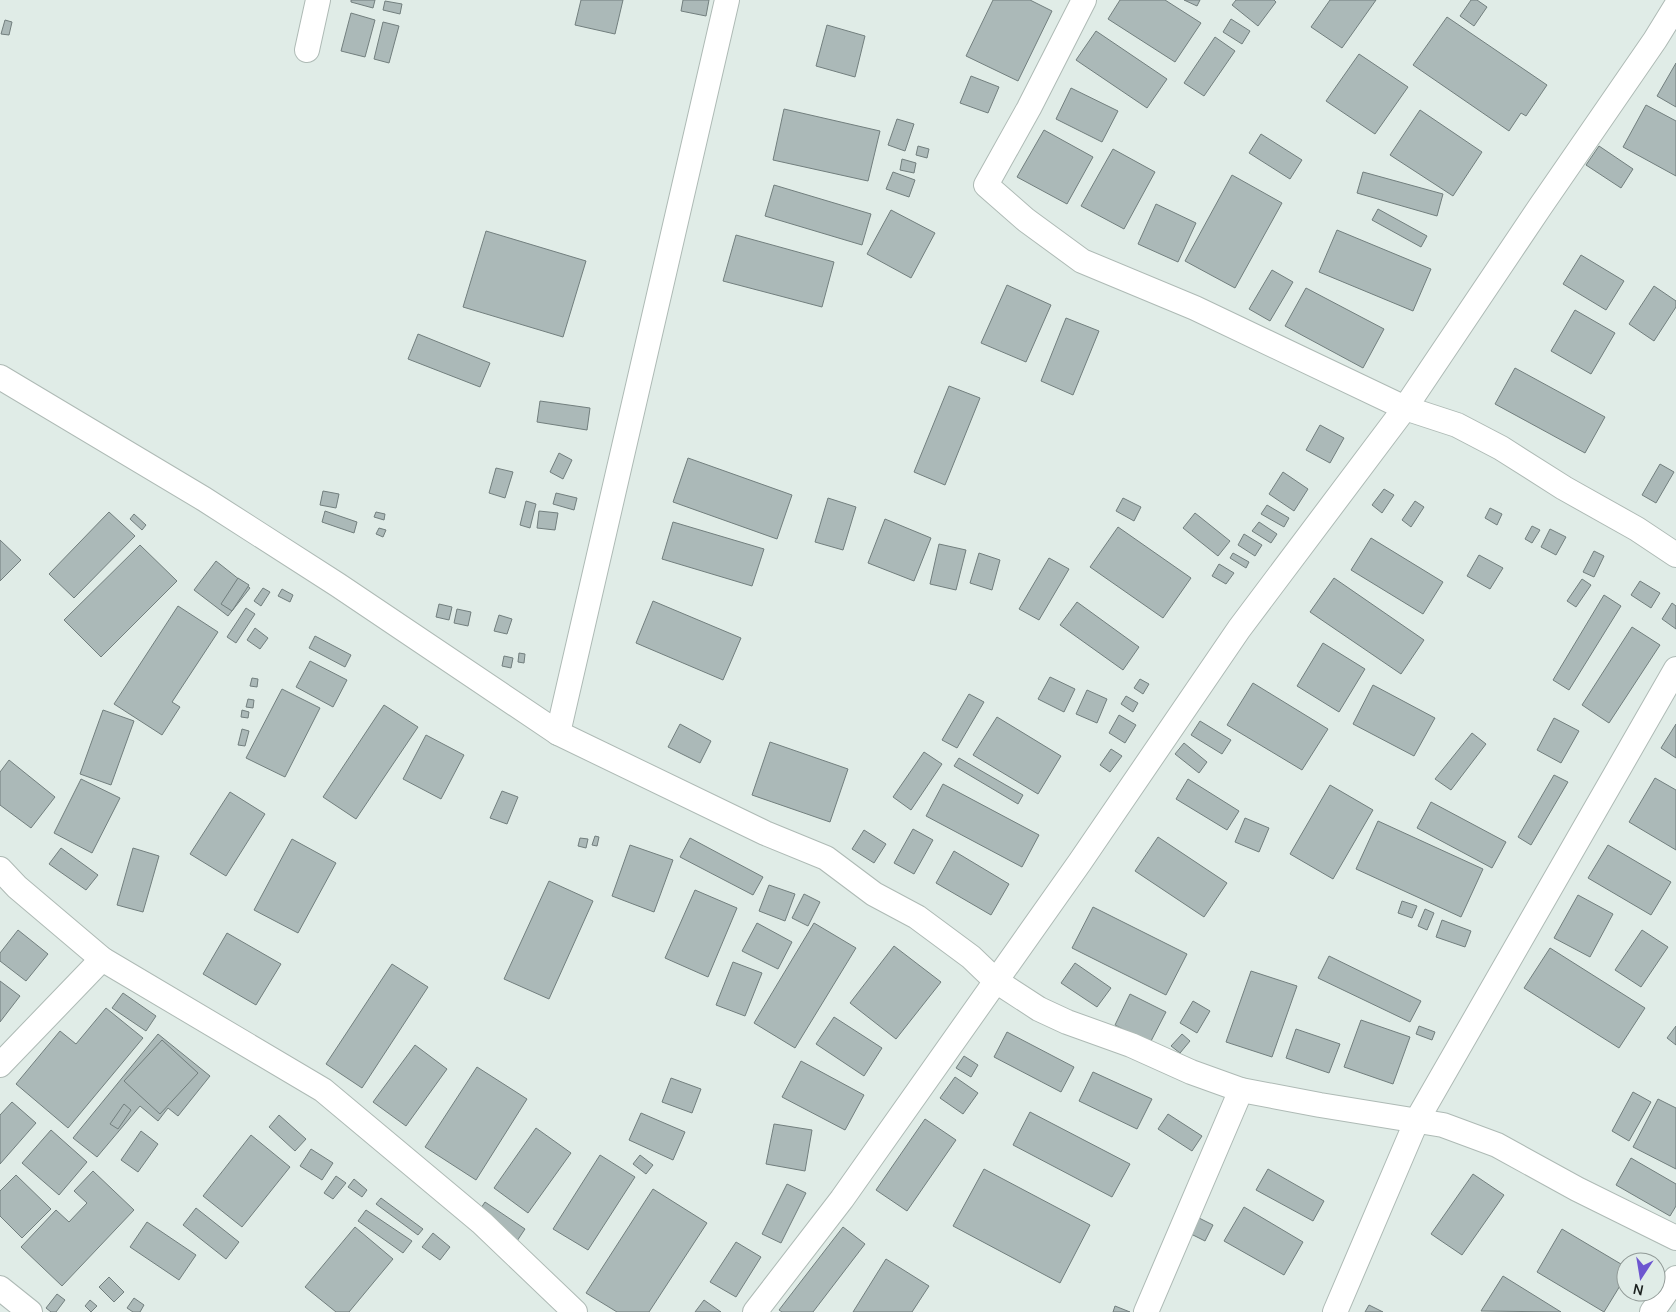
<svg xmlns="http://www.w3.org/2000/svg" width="1676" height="1312" viewBox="0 0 1676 1312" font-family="Manrope,sans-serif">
  <rect width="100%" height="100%" fill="#e0ece7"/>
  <!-- building -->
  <g fill="#abb9b8" stroke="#727f7e">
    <path d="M 351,0 L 375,0 L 373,8 L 351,2 Z"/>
    <path d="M 581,0 L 623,0 L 615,34 L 575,25 Z"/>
    <path d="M 683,0 L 709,0 L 706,16 L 681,11 Z"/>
    <path d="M 993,0 L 1030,0 L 1052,11 L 1018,81 L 966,56 Z"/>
    <path d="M 1120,0 L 1165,0 L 1201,23 L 1175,62 L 1108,19 Z"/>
    <path d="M 1184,0 L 1200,0 L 1197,6 Z"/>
    <path d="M 1236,0 L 1274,0 L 1276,2 L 1258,26 L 1232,5 Z"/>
    <path d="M 1330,0 L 1376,0 L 1342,48 L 1311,27 Z"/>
    <path d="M 1471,0 L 1477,0 L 1487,7 L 1474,26 L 1460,16 Z"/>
    <path d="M 385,1 L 402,4 L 400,14 L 383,10 Z"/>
    <path d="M 351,13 L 375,20 L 365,57 L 341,51 Z"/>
    <path d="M 1447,17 L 1547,85 L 1526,116 L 1521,113 L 1509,131 L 1413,65 Z"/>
    <path d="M 1231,19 L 1250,31 L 1242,44 L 1223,32 Z"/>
    <path d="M 5,20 L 12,22 L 9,35 L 1,34 Z"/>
    <path d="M 383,22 L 399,26 L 389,63 L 374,59 Z"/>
    <path d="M 827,25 L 865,36 L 855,77 L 816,66 Z"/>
    <path d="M 1096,31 L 1167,79 L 1147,108 L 1076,60 Z"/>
    <path d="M 1215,37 L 1235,51 L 1204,96 L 1184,83 Z"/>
    <path d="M 1359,54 L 1408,87 L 1375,134 L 1326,101 Z"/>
    <path d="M 1676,63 L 1676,107 L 1657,96 Z"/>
    <path d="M 971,76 L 999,87 L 988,113 L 960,103 Z"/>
    <path d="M 1071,88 L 1118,111 L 1102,142 L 1056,119 Z"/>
    <path d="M 1646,105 L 1676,121 L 1676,176 L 1623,147 Z"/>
    <path d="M 784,109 L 880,131 L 868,181 L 773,160 Z"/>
    <path d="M 1420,110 L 1482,152 L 1453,196 L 1390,155 Z"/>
    <path d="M 897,119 L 914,124 L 905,151 L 888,145 Z"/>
    <path d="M 1044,130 L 1093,157 L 1067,204 L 1017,177 Z"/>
    <path d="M 1261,134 L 1302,160 L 1290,179 L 1249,153 Z"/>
    <path d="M 918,146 L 929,149 L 927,158 L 916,155 Z"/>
    <path d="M 1599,146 L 1633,169 L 1621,188 L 1586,165 Z"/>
    <path d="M 1113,149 L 1155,172 L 1124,229 L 1081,206 Z"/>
    <path d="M 902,159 L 916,163 L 914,173 L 900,170 Z"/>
    <path d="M 893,172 L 915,180 L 909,197 L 886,189 Z"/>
    <path d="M 1363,172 L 1443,194 L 1437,216 L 1357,193 Z"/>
    <path d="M 1232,175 L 1282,203 L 1235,288 L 1185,261 Z"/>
    <path d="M 774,185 L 871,214 L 862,245 L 765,216 Z"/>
    <path d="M 1156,204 L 1196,223 L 1178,262 L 1138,244 Z"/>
    <path d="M 1378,209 L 1427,236 L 1421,247 L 1372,220 Z"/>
    <path d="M 891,210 L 935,233 L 911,278 L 867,254 Z"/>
    <path d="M 1337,230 L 1431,269 L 1413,311 L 1319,272 Z"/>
    <path d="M 486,231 L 586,261 L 563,337 L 463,307 Z"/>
    <path d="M 736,235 L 834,262 L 822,307 L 723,281 Z"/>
    <path d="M 1581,255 L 1624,281 L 1606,310 L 1563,284 Z"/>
    <path d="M 1272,270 L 1293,282 L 1270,321 L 1249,309 Z"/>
    <path d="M 1007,285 L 1051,305 L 1026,362 L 981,343 Z"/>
    <path d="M 1654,286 L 1676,301 L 1676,307 L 1654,341 L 1629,324 Z"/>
    <path d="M 1306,288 L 1384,329 L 1363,368 L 1285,326 Z"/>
    <path d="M 1575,310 L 1615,333 L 1591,374 L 1551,351 Z"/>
    <path d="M 1066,318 L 1099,331 L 1073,395 L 1041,381 Z"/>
    <path d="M 418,334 L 490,363 L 480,387 L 408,359 Z"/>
    <path d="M 1515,368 L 1605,417 L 1585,453 L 1495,404 Z"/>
    <path d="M 949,386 L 980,398 L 945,485 L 914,472 Z"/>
    <path d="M 540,401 L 590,408 L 587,430 L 537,422 Z"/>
    <path d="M 1320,425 L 1344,438 L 1330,463 L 1306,450 Z"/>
    <path d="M 559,453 L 572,460 L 563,479 L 550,472 Z"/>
    <path d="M 688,458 L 792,495 L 777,539 L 673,502 Z"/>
    <path d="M 1660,464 L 1674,472 L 1656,503 L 1642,495 Z"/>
    <path d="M 496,468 L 513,472 L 505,498 L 489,493 Z"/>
    <path d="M 1283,472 L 1308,489 L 1294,511 L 1269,494 Z"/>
    <path d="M 1384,489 L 1394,495 L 1382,513 L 1372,505 Z"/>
    <path d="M 323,491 L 339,494 L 336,508 L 320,505 Z"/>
    <path d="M 556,493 L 577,498 L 574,510 L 553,504 Z"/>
    <path d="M 828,498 L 856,507 L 843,550 L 815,542 Z"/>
    <path d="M 1123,498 L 1141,507 L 1134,521 L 1116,511 Z"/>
    <path d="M 526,501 L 536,504 L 530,528 L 520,525 Z"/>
    <path d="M 1415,501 L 1424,507 L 1411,527 L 1402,520 Z"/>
    <path d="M 1267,505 L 1289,518 L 1284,527 L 1261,514 Z"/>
    <path d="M 1490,508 L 1502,514 L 1497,525 L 1485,518 Z"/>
    <path d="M 325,511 L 357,522 L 354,533 L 322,522 Z"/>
    <path d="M 539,511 L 558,513 L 555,530 L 537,528 Z"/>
    <path d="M 109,512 L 135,536 L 74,598 L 49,574 Z"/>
    <path d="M 376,512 L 385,514 L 384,520 L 374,517 Z"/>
    <path d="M 1195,513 L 1230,541 L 1218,556 L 1183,528 Z"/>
    <path d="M 134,514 L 146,525 L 142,530 L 130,519 Z"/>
    <path d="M 885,519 L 931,538 L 914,581 L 868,563 Z"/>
    <path d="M 673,522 L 764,549 L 752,586 L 662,559 Z"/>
    <path d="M 1259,522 L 1277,534 L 1271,543 L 1252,531 Z"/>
    <path d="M 1532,526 L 1540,530 L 1532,543 L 1525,539 Z"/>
    <path d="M 1118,527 L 1191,578 L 1163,618 L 1090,567 Z"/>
    <path d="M 379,528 L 386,530 L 383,537 L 376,534 Z"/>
    <path d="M 1550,529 L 1566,537 L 1556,555 L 1541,547 Z"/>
    <path d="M 1244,534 L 1262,545 L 1255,556 L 1238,545 Z"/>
    <path d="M 1371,538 L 1443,582 L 1423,614 L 1351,570 Z"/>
    <path d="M 0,540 L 21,560 L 0,581 Z"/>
    <path d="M 939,544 L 966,550 L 956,590 L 930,584 Z"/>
    <path d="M 140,545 L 177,581 L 101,657 L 64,620 Z"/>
    <path d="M 1594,551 L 1604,556 L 1594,577 L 1583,572 Z"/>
    <path d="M 979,553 L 1000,560 L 992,590 L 970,583 Z"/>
    <path d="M 1233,553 L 1249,562 L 1246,568 L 1230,558 Z"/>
    <path d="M 1479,555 L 1503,568 L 1490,589 L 1467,576 Z"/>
    <path d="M 1049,558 L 1069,569 L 1039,620 L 1019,609 Z"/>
    <path d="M 216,561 L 250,588 L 228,616 L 194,590 Z"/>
    <path d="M 1219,564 L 1234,573 L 1226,584 L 1212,576 Z"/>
    <path d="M 238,578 L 249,585 L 232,611 L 221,604 Z"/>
    <path d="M 1334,578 L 1424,640 L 1401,674 L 1310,612 Z"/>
    <path d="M 1582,579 L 1591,585 L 1576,607 L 1567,601 Z"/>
    <path d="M 1640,581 L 1660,593 L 1651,608 L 1631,595 Z"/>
    <path d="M 263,588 L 270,592 L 261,606 L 254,601 Z"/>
    <path d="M 282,589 L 293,595 L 290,602 L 278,596 Z"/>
    <path d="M 1604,595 L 1621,606 L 1569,690 L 1553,680 Z"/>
    <path d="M 653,601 L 741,638 L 723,680 L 636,643 Z"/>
    <path d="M 1077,602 L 1139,647 L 1123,670 L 1060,625 Z"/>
    <path d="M 1672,603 L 1676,606 L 1676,629 L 1662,619 Z"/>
    <path d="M 439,604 L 452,607 L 449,620 L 436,617 Z"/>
    <path d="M 178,606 L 218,632 L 172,702 L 180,707 L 162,735 L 114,704 Z"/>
    <path d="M 246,608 L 255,614 L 236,643 L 227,637 Z"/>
    <path d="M 457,609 L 471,612 L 468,626 L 454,623 Z"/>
    <path d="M 499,615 L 512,619 L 507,634 L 494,631 Z"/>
    <path d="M 1632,627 L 1660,645 L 1609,723 L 1582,705 Z"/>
    <path d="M 255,628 L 268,638 L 260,649 L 247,640 Z"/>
    <path d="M 315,636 L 351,655 L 345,667 L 309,648 Z"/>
    <path d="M 1323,643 L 1365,669 L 1339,712 L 1297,686 Z"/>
    <path d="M 519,653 L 525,654 L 524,663 L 518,662 Z"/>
    <path d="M 504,656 L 513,658 L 511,668 L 502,666 Z"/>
    <path d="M 310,661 L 347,680 L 333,707 L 296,687 Z"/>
    <path d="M 1050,677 L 1075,689 L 1064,712 L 1038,699 Z"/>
    <path d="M 252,678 L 258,679 L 257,687 L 250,686 Z"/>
    <path d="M 1140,679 L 1149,684 L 1143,694 L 1134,688 Z"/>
    <path d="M 1253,683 L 1328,729 L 1302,770 L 1227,725 Z"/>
    <path d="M 1373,685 L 1435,718 L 1414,756 L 1353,724 Z"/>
    <path d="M 282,689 L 320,708 L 285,777 L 246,758 Z"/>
    <path d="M 1087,690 L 1107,699 L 1097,723 L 1076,714 Z"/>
    <path d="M 969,694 L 984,702 L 957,748 L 942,740 Z"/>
    <path d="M 1126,696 L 1138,703 L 1133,712 L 1121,704 Z"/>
    <path d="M 248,699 L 254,700 L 253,708 L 246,707 Z"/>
    <path d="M 384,705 L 418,727 L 356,819 L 323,797 Z"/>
    <path d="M 103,710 L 134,721 L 111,785 L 80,774 Z"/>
    <path d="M 242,710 L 249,712 L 248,718 L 241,717 Z"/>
    <path d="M 1119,715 L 1136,725 L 1125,743 L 1109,733 Z"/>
    <path d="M 997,717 L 1061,756 L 1038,794 L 973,755 Z"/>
    <path d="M 1554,718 L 1579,731 L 1561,763 L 1537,750 Z"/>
    <path d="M 1200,721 L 1231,740 L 1222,754 L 1191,735 Z"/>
    <path d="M 680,724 L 711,741 L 700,763 L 668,747 Z"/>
    <path d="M 1676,724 L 1676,758 L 1661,748 Z"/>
    <path d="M 242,729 L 249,731 L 245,746 L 238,745 Z"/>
    <path d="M 1472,733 L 1486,744 L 1451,790 L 1435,779 Z"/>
    <path d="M 426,735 L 464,755 L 441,799 L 403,779 Z"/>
    <path d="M 770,742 L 848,769 L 830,822 L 752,795 Z"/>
    <path d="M 1184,743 L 1207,762 L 1199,773 L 1175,754 Z"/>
    <path d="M 1111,749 L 1122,756 L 1110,772 L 1100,765 Z"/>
    <path d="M 924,752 L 942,764 L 911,810 L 893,797 Z"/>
    <path d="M 959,758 L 1023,795 L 1018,804 L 954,766 Z"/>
    <path d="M 9,760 L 55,797 L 31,828 L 0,805 L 0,772 Z"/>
    <path d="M 1554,775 L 1568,782 L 1531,845 L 1518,837 Z"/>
    <path d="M 1655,778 L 1676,790 L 1676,850 L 1629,822 Z"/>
    <path d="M 81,779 L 120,798 L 92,853 L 54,833 Z"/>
    <path d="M 1188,779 L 1239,811 L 1227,830 L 1176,799 Z"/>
    <path d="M 943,784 L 1039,835 L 1022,867 L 926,816 Z"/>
    <path d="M 1330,785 L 1373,810 L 1333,879 L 1290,854 Z"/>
    <path d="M 502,791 L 518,797 L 507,824 L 490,818 Z"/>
    <path d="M 230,792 L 265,814 L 226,876 L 190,854 Z"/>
    <path d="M 1431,802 L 1506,842 L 1492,868 L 1417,828 Z"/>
    <path d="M 1245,818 L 1269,828 L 1259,852 L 1235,842 Z"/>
    <path d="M 1378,821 L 1483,869 L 1461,917 L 1356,869 Z"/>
    <path d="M 913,829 L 933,840 L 914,874 L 894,863 Z"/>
    <path d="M 864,830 L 886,844 L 874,863 L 852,849 Z"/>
    <path d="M 595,836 L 599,837 L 597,846 L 592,845 Z"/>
    <path d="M 1158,837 L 1227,883 L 1204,917 L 1135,871 Z"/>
    <path d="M 580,838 L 588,839 L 586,848 L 578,846 Z"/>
    <path d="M 690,838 L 763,877 L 753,895 L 680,857 Z"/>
    <path d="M 292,839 L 336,863 L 298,933 L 254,910 Z"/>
    <path d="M 630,845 L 673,860 L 654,912 L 612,896 Z"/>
    <path d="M 1608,845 L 1671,882 L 1651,915 L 1588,878 Z"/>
    <path d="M 61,848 L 98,875 L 86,890 L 49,864 Z"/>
    <path d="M 133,848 L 159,856 L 143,912 L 117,905 Z"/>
    <path d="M 954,851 L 1009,884 L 991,915 L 936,883 Z"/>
    <path d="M 549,881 L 593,901 L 549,999 L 504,979 Z"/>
    <path d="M 769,885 L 795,894 L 785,921 L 759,911 Z"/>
    <path d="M 695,890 L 737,908 L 708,977 L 665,958 Z"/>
    <path d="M 804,894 L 820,902 L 808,926 L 792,918 Z"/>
    <path d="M 1578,895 L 1613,914 L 1590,957 L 1554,938 Z"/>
    <path d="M 1402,901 L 1417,906 L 1412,918 L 1398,913 Z"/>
    <path d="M 1093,907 L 1187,954 L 1166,995 L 1072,948 Z"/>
    <path d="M 1425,909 L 1434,913 L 1427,930 L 1418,926 Z"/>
    <path d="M 1442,920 L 1471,931 L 1465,947 L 1436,937 Z"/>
    <path d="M 757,923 L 792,942 L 778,969 L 742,951 Z"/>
    <path d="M 814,923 L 856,948 L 795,1048 L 754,1023 Z"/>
    <path d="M 18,930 L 48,954 L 26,981 L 0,961 L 0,953 Z"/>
    <path d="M 1642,930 L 1668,947 L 1641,987 L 1615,970 Z"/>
    <path d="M 227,933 L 281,964 L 256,1005 L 203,974 Z"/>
    <path d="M 894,946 L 941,982 L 896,1039 L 850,1003 Z"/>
    <path d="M 1550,948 L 1645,1008 L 1619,1048 L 1524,988 Z"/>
    <path d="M 1329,956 L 1421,1001 L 1410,1022 L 1318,978 Z"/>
    <path d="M 733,962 L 762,973 L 745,1016 L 716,1005 Z"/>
    <path d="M 1075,963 L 1111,988 L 1097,1007 L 1061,983 Z"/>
    <path d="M 392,964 L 428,987 L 362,1088 L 326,1064 Z"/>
    <path d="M 1251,971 L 1297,986 L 1272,1057 L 1226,1042 Z"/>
    <path d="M 0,981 L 20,996 L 0,1022 Z"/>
    <path d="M 123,993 L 156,1016 L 146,1031 L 112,1008 Z"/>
    <path d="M 1130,994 L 1166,1012 L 1150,1043 L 1115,1025 Z"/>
    <path d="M 1193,1001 L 1210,1011 L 1197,1033 L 1180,1023 Z"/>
    <path d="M 106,1008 L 143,1038 L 68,1128 L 16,1084 L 60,1031 L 76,1044 Z"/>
    <path d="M 834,1017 L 882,1048 L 864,1076 L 816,1044 Z"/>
    <path d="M 1361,1020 L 1410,1037 L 1393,1084 L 1344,1067 Z"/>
    <path d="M 1419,1026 L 1435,1032 L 1432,1040 L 1416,1034 Z"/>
    <path d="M 1676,1026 L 1676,1045 L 1667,1038 Z"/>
    <path d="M 1296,1029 L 1340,1044 L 1329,1073 L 1286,1058 Z"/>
    <path d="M 1007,1032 L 1074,1067 L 1061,1092 L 994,1057 Z"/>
    <path d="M 158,1034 L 210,1076 L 178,1116 L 168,1108 L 158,1121 L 140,1106 L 97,1157 L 73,1138 Z"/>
    <path d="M 1182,1034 L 1190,1041 L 1180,1053 L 1171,1046 Z"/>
    <path d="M 162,1040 L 198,1073 L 160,1114 L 124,1081 Z"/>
    <path d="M 415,1045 L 447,1069 L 406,1126 L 373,1102 Z"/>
    <path d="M 964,1056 L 978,1065 L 971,1077 L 956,1068 Z"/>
    <path d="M 801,1061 L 864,1095 L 845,1130 L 782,1097 Z"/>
    <path d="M 477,1067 L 527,1099 L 476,1180 L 425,1147 Z"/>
    <path d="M 1093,1072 L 1152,1099 L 1137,1129 L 1079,1101 Z"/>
    <path d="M 955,1077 L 978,1093 L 963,1114 L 940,1098 Z"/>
    <path d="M 671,1078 L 701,1089 L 692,1113 L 662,1102 Z"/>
    <path d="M 1633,1092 L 1651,1102 L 1629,1141 L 1612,1131 Z"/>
    <path d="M 1658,1099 L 1676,1108 L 1676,1169 L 1633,1147 Z"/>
    <path d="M 12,1102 L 36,1123 L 0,1164 L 0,1115 Z"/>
    <path d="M 124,1104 L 131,1110 L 118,1129 L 110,1124 Z"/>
    <path d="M 1030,1112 L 1130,1164 L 1112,1197 L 1013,1145 Z"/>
    <path d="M 641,1113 L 685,1132 L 673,1160 L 629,1140 Z"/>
    <path d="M 1168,1114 L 1202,1136 L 1192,1151 L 1158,1129 Z"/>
    <path d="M 279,1115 L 306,1139 L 295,1151 L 269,1127 Z"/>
    <path d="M 925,1119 L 956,1140 L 907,1211 L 876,1190 Z"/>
    <path d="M 774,1124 L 812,1130 L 805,1171 L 766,1164 Z"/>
    <path d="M 536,1128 L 571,1153 L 528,1213 L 494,1188 Z"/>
    <path d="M 51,1130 L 87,1162 L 59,1195 L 22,1163 Z"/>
    <path d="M 141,1131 L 158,1144 L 138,1172 L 121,1160 Z"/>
    <path d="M 251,1135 L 290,1167 L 242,1227 L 203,1196 Z"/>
    <path d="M 311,1149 L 333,1163 L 322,1180 L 300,1166 Z"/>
    <path d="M 600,1155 L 635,1177 L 588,1250 L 553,1229 Z"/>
    <path d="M 640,1155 L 653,1165 L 646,1174 L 633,1164 Z"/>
    <path d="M 1631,1158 L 1676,1184 L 1676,1206 L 1670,1216 L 1616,1185 Z"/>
    <path d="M 984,1169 L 1090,1225 L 1060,1283 L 953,1226 Z"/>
    <path d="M 1268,1169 L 1324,1201 L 1313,1221 L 1256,1190 Z"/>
    <path d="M 93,1171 L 134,1210 L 62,1286 L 21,1247 L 56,1210 L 69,1222 L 87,1203 L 74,1191 Z"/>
    <path d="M 1473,1174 L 1504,1195 L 1462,1255 L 1431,1234 Z"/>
    <path d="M 16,1175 L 51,1209 L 22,1238 L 0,1216 L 0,1191 Z"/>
    <path d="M 336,1176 L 346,1183 L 333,1199 L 324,1193 Z"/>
    <path d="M 354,1179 L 367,1190 L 362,1197 L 348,1187 Z"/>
    <path d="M 787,1184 L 806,1193 L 781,1243 L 762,1234 Z"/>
    <path d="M 653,1189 L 707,1223 L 649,1312 L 617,1312 L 586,1293 Z"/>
    <path d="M 381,1198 L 423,1229 L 418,1235 L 376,1204 Z"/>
    <path d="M 485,1202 L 525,1229 L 517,1241 L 477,1214 Z"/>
    <path d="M 1244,1207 L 1303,1242 L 1284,1275 L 1224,1241 Z"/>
    <path d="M 196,1208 L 239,1242 L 226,1259 L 183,1225 Z"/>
    <path d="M 366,1210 L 412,1241 L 403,1253 L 358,1221 Z"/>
    <path d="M 1195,1216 L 1213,1225 L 1205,1241 L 1187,1232 Z"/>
    <path d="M 147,1222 L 196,1255 L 179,1280 L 130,1247 Z"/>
    <path d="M 355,1227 L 393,1259 L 349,1312 L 336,1312 L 305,1287 Z"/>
    <path d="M 843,1227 L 865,1244 L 813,1312 L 782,1312 L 779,1310 Z"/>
    <path d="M 1562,1229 L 1626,1267 L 1626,1276 L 1604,1312 L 1537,1272 Z"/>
    <path d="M 433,1233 L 450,1247 L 440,1260 L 422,1247 Z"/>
    <path d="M 736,1242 L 761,1257 L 736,1297 L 710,1282 Z"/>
    <path d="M 886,1259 L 929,1286 L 912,1312 L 853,1312 Z"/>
    <path d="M 1503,1276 L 1561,1312 L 1481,1311 Z"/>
    <path d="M 109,1277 L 124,1292 L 114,1302 L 99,1287 Z"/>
    <path d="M 57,1294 L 65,1300 L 56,1312 L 51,1312 L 46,1308 Z"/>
    <path d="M 134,1298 L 144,1305 L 140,1312 L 133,1312 L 127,1308 Z"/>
    <path d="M 90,1300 L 97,1306 L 91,1312 L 85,1306 Z"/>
    <path d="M 704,1300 L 721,1312 L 695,1312 Z"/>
    <path d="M 1369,1305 L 1383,1312 L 1365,1312 Z"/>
    <path d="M 1115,1306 L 1130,1312 L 1113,1312 Z"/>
  </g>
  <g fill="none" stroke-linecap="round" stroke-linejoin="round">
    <defs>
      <g id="minor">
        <path d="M 1084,0 L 1029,108 L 986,185 L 1026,220 L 1082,261 L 1195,308 L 1405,408 L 1457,425 L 1501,448 L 1564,488 L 1637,529 L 1676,555"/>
        <path d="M 307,50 L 318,0"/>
        <path d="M 0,377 L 204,499 L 338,585 L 558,733 L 765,833 L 826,858 L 874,894 L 917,917 L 971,957 L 996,981 L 1039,1009 L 1067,1022 L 1131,1045 L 1191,1072 L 1241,1090 L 1320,1105 L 1443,1125 L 1497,1145 L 1577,1189 L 1676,1238"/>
        <path d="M 558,733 L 727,0"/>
        <path d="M 0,869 L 17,887 L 102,959 L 323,1090 L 482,1223 L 575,1312"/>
        <path d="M 0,1065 L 102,959"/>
        <path d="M 0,1288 L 30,1312"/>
        <path d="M 755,1312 L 842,1199 L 1080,862 L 1239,629 L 1405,408 L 1540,207 L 1655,40 L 1676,6"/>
        <path d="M 1146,1312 L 1241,1090"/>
        <path d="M 1335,1312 L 1417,1120 L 1676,669"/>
        <path d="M 1652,1312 L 1676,1278"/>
      </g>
    </defs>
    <!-- minor casing -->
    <use href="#minor" stroke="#aebab5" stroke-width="26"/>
    <!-- minor -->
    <use href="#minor" stroke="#fff" stroke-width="24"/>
  </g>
  <!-- north arrow -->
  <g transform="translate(1641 1277) rotate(192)"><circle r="24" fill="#e0ece7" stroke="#919a97"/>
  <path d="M0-4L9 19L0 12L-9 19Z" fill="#6d56d0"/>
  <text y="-8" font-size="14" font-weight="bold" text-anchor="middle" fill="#1b201e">N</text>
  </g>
</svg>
